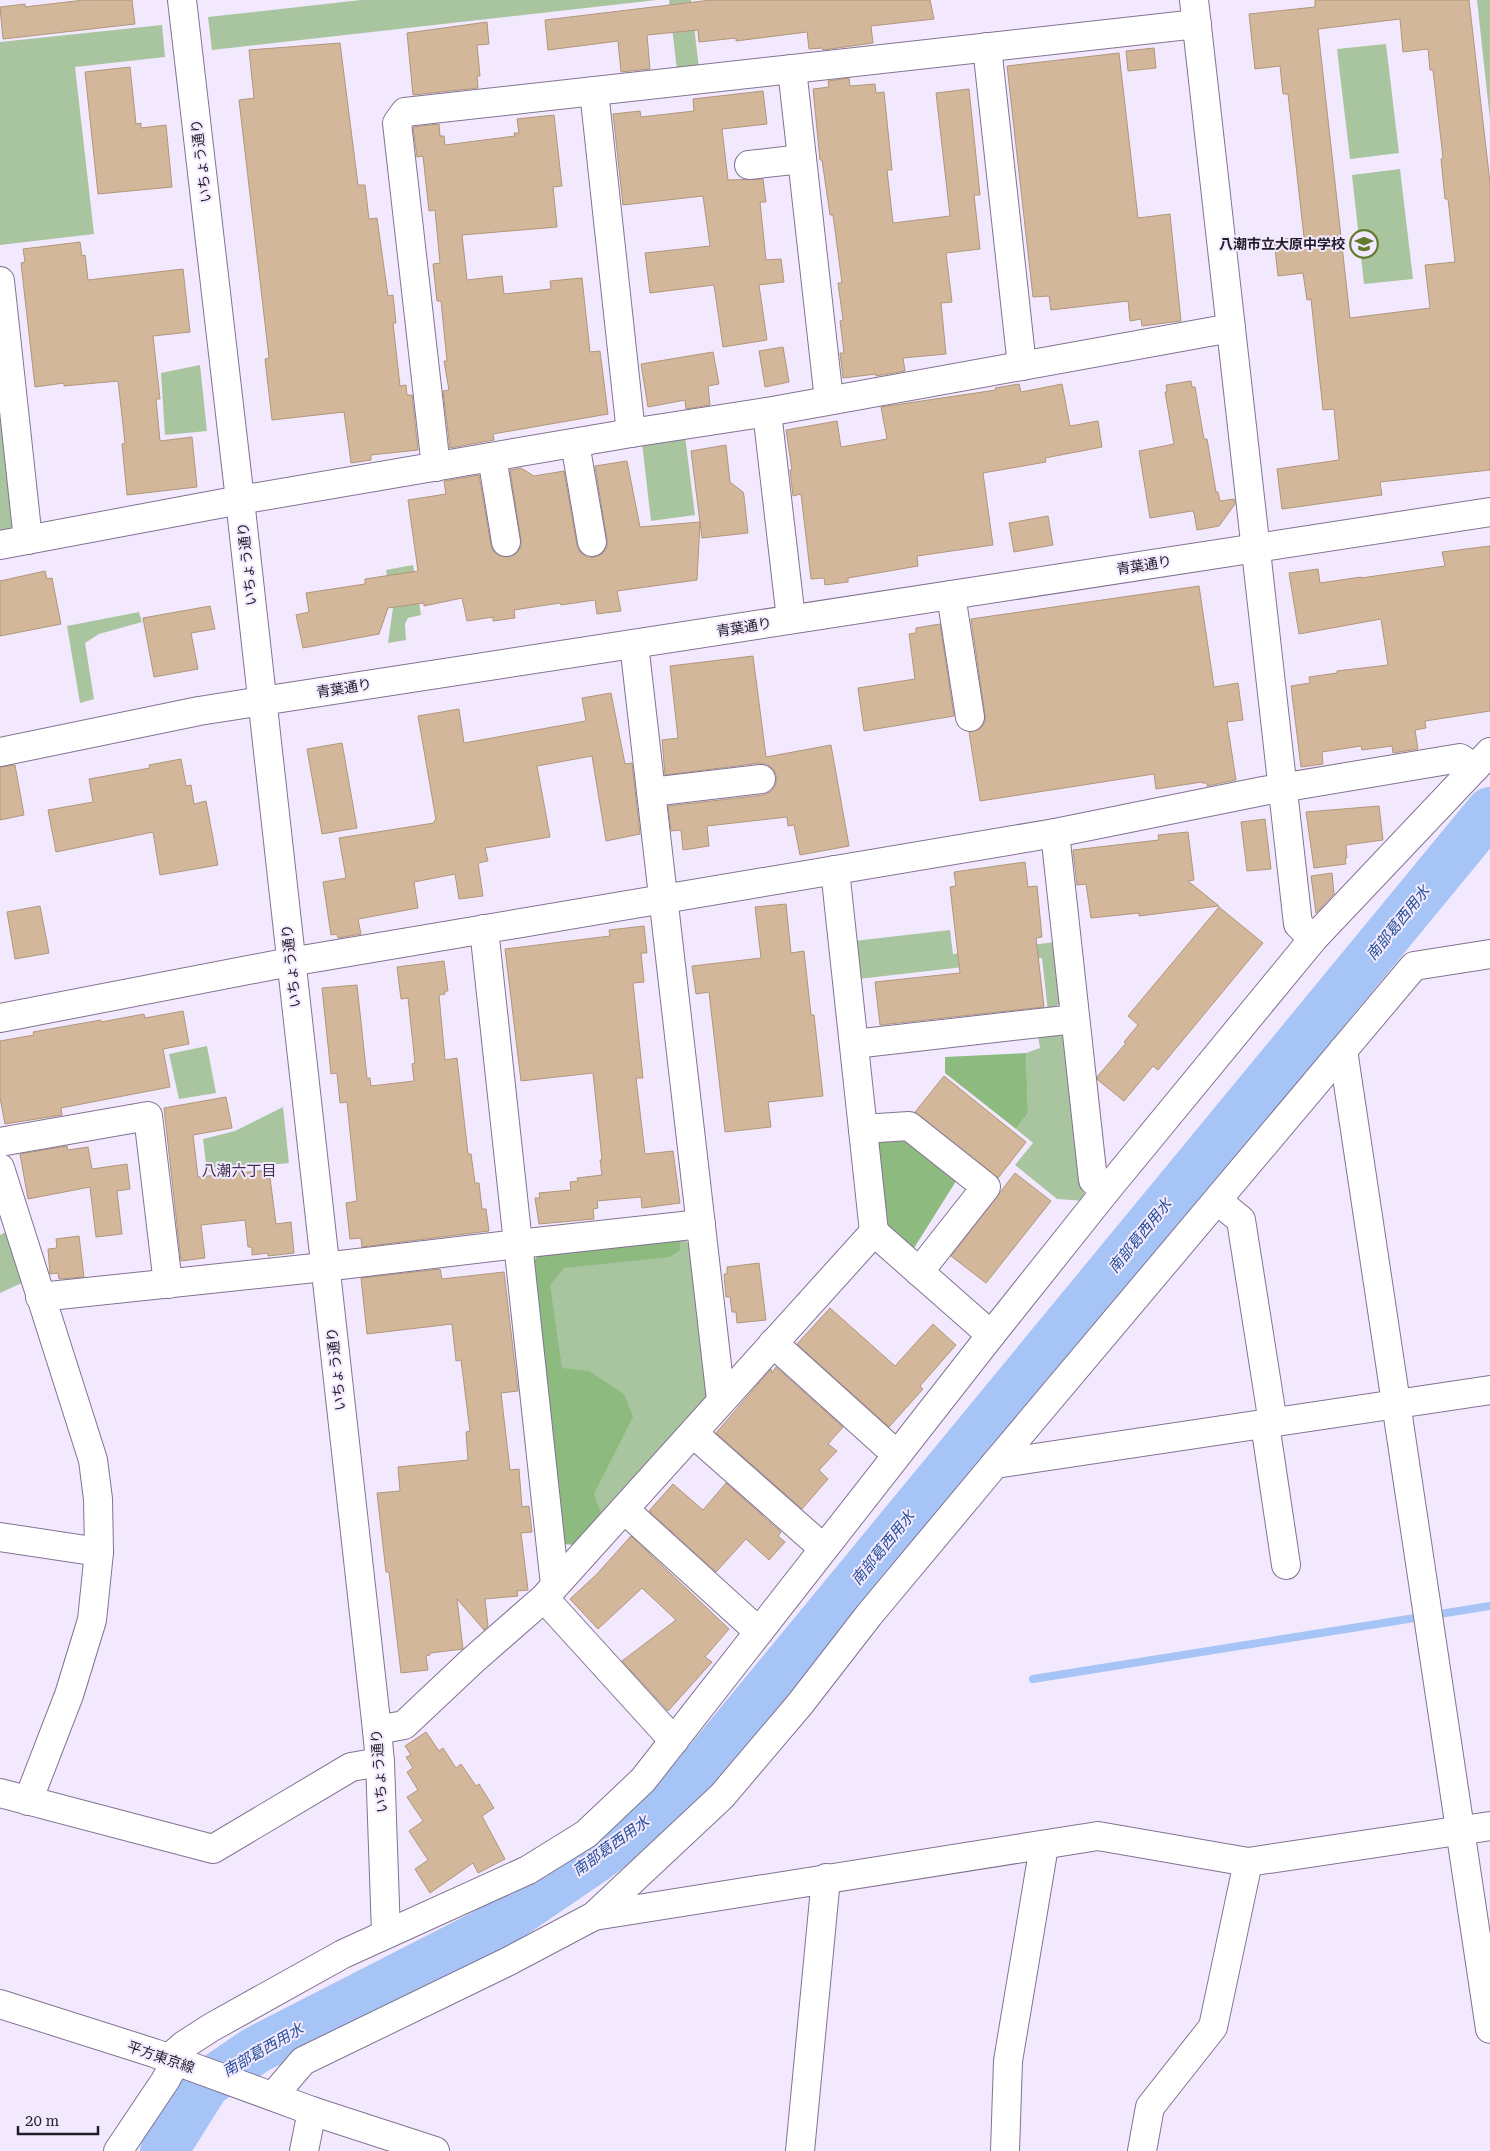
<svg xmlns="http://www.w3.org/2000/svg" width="1490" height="2151" viewBox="0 0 1490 2151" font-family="'Roboto Serif','Noto Sans JP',serif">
  <rect width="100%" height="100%" fill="#f3e9fe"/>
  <!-- green -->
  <g fill="#a9c5a0">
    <path d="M 361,0 L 657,0 L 212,50 L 208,17 Z"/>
    <path d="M 669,0 L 691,0 L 699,69 L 677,71 Z"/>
    <path d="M 1477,0 L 1490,0 L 1490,120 Z"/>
    <path d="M 162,25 L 165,57 L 75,67 L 94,234 L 0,245 L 0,42 Z"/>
    <path d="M 1386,44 L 1399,153 L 1350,159 L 1337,49 Z"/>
    <path d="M 1400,169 L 1413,279 L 1364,284 L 1352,175 Z"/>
    <path d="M 200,365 L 207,431 L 165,435 L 161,373 Z"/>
    <path d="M 0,400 L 15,531 L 0,533 Z"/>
    <path d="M 685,436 L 695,515 L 651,521 L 642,443 Z"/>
    <path d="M 413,565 L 421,615 L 408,618 L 405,624 L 406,640 L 388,643 L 393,608 L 386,570 Z"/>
    <path d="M 139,612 L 142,622 L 99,634 L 85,643 L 94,699 L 80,703 L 67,626 Z"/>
    <path d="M 950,930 L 953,954 L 1056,942 L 1062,1002 L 1048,1012 L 1042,958 L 858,979 L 854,941 Z"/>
    <path d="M 1053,1029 L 1066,1036 L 1085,1201 L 1057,1199 L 1015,1165 L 1033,1143 L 1016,1129 L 1028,1113 L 1026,1053 L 1040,1048 L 1037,1031 Z"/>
    <path d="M 207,1046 L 216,1093 L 179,1099 L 169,1054 Z"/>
    <path d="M 283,1107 L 289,1163 L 207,1172 L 203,1139 L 235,1131 Z"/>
    <path d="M 11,1229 L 26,1281 L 0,1293 L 0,1235 Z"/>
    <path d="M 680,1237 L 691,1245 L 709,1400 L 576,1545 L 540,1253 Z"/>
  </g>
  <!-- forest -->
  <g fill="#8dba7e">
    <path d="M 1026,1053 L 1028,1113 L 1016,1129 L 945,1073 L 945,1057 Z"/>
    <path d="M 904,1132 L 958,1178 L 914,1248 L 888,1228 L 878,1137 Z"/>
    <path d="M 680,1237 L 680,1250 L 670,1257 L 564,1268 L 550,1285 L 562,1368 L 589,1371 L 624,1394 L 633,1417 L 594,1494 L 602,1516 L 576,1545 L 562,1544 L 531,1264 L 540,1253 Z"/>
  </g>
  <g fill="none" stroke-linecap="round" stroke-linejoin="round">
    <!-- stream -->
    <path stroke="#a6c5f6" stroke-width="8" d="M 1033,1679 L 1490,1606"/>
    <!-- river -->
    <path stroke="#a6c5f6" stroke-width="48" d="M 164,2151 L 206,2084 L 256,2050 L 494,1928 L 591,1862 L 678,1797 L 1490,811"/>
  </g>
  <!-- building -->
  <g fill="#d2b79b" stroke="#b1967b" fill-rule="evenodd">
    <path d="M 84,0 L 132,0 L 135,24 L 3,39 L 0,7 L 25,4 L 25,7 Z"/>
    <path d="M 711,0 L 930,0 L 934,19 L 871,26 L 873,43 L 823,50 L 822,48 L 809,49 L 807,32 L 736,41 L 736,38 L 699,42 L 698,30 L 647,35 L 650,69 L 621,72 L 618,41 L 548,50 L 545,20 Z"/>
    <path d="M 1315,0 L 1469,0 L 1490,183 L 1490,470 L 1380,482 L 1382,495 L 1282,509 L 1277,469 L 1339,460 L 1334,409 L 1323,410 L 1311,299 L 1307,300 L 1303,273 L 1278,276 L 1274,240 L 1304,237 L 1288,94 L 1283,94 L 1280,66 L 1255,69 L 1249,14 L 1315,7 ZM 1400,19 L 1403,52 L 1428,49 L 1430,70 L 1433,70 L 1443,158 L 1441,159 L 1445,199 L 1448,199 L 1455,262 L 1425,265 L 1430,308 L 1350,318 L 1318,29 Z"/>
    <path d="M 487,22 L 489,44 L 477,45 L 480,76 L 477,76 L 478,88 L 413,95 L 407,33 Z"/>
    <path d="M 340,43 L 358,185 L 365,185 L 369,219 L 377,218 L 388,296 L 393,295 L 396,323 L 393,323 L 400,386 L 406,385 L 407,395 L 412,395 L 418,450 L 371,455 L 371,460 L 351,463 L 344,412 L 272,420 L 265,359 L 269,358 L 239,100 L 254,98 L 249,50 Z"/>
    <path d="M 1154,48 L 1156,68 L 1128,71 L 1126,51 Z"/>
    <path d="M 1119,53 L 1138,218 L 1170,214 L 1181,321 L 1142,326 L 1141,319 L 1130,321 L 1128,301 L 1051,310 L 1049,296 L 1033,297 L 1007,66 Z"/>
    <path d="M 130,67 L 136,124 L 141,123 L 141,128 L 166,125 L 172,187 L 98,194 L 85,72 Z"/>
    <path d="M 849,78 L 850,86 L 875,84 L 876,93 L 884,92 L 892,170 L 887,170 L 893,223 L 950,216 L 936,93 L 969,89 L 980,195 L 974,195 L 980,249 L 946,253 L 952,302 L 941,303 L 946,354 L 903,358 L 905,371 L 876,376 L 876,374 L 843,378 L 840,353 L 844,353 L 840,321 L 843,320 L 838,283 L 842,283 L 833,215 L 830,215 L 822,160 L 820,160 L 813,89 L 829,87 L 828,81 Z"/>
    <path d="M 763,91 L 767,124 L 722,129 L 728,180 L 763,179 L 766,202 L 760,202 L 766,260 L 781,259 L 784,282 L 759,285 L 767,340 L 723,347 L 714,285 L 650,293 L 645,253 L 710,246 L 703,196 L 623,205 L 613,114 L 640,111 L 641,117 L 694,111 L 693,99 Z"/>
    <path d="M 554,115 L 562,186 L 553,187 L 557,227 L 462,235 L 467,280 L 502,276 L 504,294 L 551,289 L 550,281 L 582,278 L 590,352 L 600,351 L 608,414 L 493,434 L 494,440 L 450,448 L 443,391 L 449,390 L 444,361 L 447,361 L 441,301 L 437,301 L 433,264 L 440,263 L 435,210 L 429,211 L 423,156 L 417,157 L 413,127 L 439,124 L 440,136 L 444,136 L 445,145 L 515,136 L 514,133 L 519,133 L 517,119 Z"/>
    <path d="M 80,242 L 82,256 L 85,255 L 88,280 L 183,269 L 190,332 L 153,336 L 160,399 L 156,399 L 160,441 L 192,437 L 197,487 L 127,495 L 122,444 L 125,443 L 118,381 L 64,386 L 64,383 L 35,387 L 21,263 L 25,262 L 23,249 Z"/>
    <path d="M 783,347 L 789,382 L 765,387 L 759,351 Z"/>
    <path d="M 713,352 L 719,384 L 708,386 L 710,405 L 686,409 L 685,400 L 648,407 L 641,364 Z"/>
    <path d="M 1191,381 L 1192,387 L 1195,387 L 1204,439 L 1207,439 L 1216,492 L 1218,492 L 1220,501 L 1234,499 L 1235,504 L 1219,526 L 1197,530 L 1194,513 L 1192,511 L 1150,518 L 1139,451 L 1174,444 L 1165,392 L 1167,392 L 1166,385 Z"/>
    <path d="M 1019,384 L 1021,392 L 1062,384 L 1070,426 L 1098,421 L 1102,447 L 1045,458 L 1046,462 L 983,473 L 993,545 L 917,556 L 918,566 L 848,578 L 848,582 L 825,585 L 824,578 L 811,579 L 801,494 L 793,496 L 790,470 L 792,470 L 786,430 L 837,421 L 841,447 L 887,439 L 881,407 L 996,390 L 995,388 Z"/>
    <path d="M 726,445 L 730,482 L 743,492 L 744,496 L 748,533 L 702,538 L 691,451 Z"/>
    <path d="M 627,461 L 640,527 L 700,522 L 697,580 L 617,591 L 621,611 L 597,614 L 595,600 L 561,605 L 560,603 L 514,610 L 515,618 L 493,621 L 493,617 L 467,621 L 462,598 L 424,606 L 424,603 L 388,608 L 379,634 L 303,648 L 296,615 L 309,612 L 306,593 L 365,584 L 365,579 L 418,571 L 408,500 L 446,494 L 444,481 L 479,475 L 491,545 L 494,552 L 500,556 L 509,557 L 516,554 L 521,547 L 521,540 L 510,470 L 521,468 L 534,476 L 564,471 L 577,545 L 580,552 L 587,557 L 594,557 L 602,554 L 607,547 L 607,540 L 595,466 Z"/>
    <path d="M 1048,516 L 1053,545 L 1014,552 L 1009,523 Z"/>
    <path d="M 1490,546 L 1490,711 L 1425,721 L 1426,728 L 1415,730 L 1418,749 L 1393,753 L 1392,746 L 1362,750 L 1361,746 L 1322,752 L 1323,764 L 1301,767 L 1291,686 L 1310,683 L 1309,677 L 1337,673 L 1337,671 L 1388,665 L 1381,619 L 1299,634 L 1289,573 L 1318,569 L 1320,583 L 1361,577 L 1361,578 L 1445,566 L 1442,552 Z"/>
    <path d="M 45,571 L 47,579 L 52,578 L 61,624 L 0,636 L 0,581 Z"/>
    <path d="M 1199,586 L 1214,687 L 1238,683 L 1243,720 L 1227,722 L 1236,780 L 1207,786 L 1207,783 L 1202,783 L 1202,782 L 1156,789 L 1154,774 L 980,801 L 969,732 L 980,729 L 985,722 L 985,715 L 971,619 Z"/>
    <path d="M 210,606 L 215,629 L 191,633 L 198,669 L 154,677 L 143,618 Z"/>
    <path d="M 940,624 L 954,716 L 864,731 L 858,688 L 915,679 L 909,634 L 916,633 L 916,628 Z"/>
    <path d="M 753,656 L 766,757 L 831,745 L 849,846 L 800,855 L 794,825 L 788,826 L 787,817 L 707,826 L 709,846 L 683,850 L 681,830 L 671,831 L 668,806 L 763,795 L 770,792 L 775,786 L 777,778 L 774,770 L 768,765 L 760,763 L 665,775 L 662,740 L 678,738 L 670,666 Z"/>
    <path d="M 611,693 L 625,764 L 632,763 L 640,834 L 606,841 L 592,756 L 537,766 L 550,837 L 485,848 L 488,861 L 478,863 L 483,896 L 459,899 L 455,874 L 414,882 L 418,908 L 358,919 L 361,934 L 338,938 L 337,934 L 331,935 L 323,882 L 346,878 L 339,838 L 434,823 L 434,821 L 436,820 L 418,716 L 459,709 L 464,743 L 586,721 L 582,698 Z"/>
    <path d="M 342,743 L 357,828 L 322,834 L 307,749 Z"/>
    <path d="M 181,759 L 186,786 L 191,785 L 194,804 L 206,801 L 218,865 L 160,875 L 153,832 L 56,852 L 48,810 L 93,802 L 89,779 L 150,768 L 149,765 Z"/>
    <path d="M 15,765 L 24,815 L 0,820 L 0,767 Z"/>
    <path d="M 1379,806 L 1383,840 L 1346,845 L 1347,858 L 1345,858 L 1346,864 L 1314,868 L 1306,812 Z"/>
    <path d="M 1265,819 L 1271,869 L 1247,871 L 1241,822 Z"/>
    <path d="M 1188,832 L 1194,880 L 1188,881 L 1219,906 L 1139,916 L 1139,913 L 1091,918 L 1086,884 L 1077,885 L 1073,850 L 1159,840 L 1158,835 Z"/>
    <path d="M 1025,862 L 1028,887 L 1037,886 L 1042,937 L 1036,938 L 1044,1007 L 880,1025 L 875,982 L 960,973 L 950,887 L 956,886 L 954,872 Z"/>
    <path d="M 1332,873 L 1334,894 L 1316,913 L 1311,876 Z"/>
    <path d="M 786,904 L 791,953 L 804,951 L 811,1015 L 814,1015 L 823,1096 L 768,1102 L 771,1127 L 725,1132 L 709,992 L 696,994 L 692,966 L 761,958 L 755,907 Z"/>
    <path d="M 40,906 L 49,953 L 15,959 L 7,912 Z"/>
    <path d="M 1219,907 L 1263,943 L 1158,1070 L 1153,1066 L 1124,1101 L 1098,1080 L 1097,1077 L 1126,1043 L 1124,1042 L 1138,1025 L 1128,1016 Z"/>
    <path d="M 644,926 L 647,953 L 641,953 L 644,982 L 633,983 L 643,1078 L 636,1078 L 645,1154 L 673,1151 L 680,1203 L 642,1208 L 641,1197 L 597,1201 L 598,1208 L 593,1209 L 594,1219 L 539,1224 L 535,1198 L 540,1198 L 539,1193 L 571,1190 L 570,1182 L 578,1181 L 577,1178 L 602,1175 L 600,1160 L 602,1160 L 593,1073 L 521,1081 L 505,949 L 610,936 L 609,930 Z"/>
    <path d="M 444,961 L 448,991 L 445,991 L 445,994 L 439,995 L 445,1060 L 457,1058 L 468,1154 L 471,1154 L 475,1183 L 479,1183 L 482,1209 L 486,1209 L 489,1231 L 362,1247 L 361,1238 L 350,1239 L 346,1203 L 357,1201 L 347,1102 L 340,1103 L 337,1073 L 331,1074 L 322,988 L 357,985 L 367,1078 L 370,1078 L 371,1086 L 414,1081 L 412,1064 L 415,1063 L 408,998 L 401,999 L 397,967 Z"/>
    <path d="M 183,1011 L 189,1044 L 163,1049 L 170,1087 L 61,1108 L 62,1115 L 5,1124 L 0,1098 L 0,1041 L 34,1035 L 33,1032 L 101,1020 L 101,1022 L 144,1014 L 145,1018 Z"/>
    <path d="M 944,1076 L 1026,1142 L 998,1178 L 915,1112 Z"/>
    <path d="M 226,1097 L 232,1128 L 193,1135 L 198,1177 L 269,1170 L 276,1224 L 291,1222 L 294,1253 L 268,1256 L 268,1253 L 252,1255 L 252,1247 L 248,1247 L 245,1220 L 201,1225 L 205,1258 L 181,1261 L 164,1108 Z"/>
    <path d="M 67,1146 L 68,1150 L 88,1147 L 92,1169 L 127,1164 L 130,1189 L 117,1191 L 122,1234 L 96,1237 L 90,1187 L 28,1199 L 20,1154 Z"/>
    <path d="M 1015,1173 L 1051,1201 L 986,1283 L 951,1256 Z"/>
    <path d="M 79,1236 L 84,1277 L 59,1279 L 58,1273 L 50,1274 L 48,1249 L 57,1248 L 56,1239 Z"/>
    <path d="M 759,1263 L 766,1320 L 737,1323 L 736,1312 L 732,1312 L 730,1297 L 726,1297 L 724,1274 L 727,1274 L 727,1267 Z"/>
    <path d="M 440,1269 L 442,1279 L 504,1272 L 518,1391 L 501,1393 L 510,1470 L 519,1469 L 522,1507 L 529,1506 L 532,1532 L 521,1533 L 528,1590 L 517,1591 L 518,1596 L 485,1599 L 488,1626 L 484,1630 L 457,1599 L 463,1649 L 430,1653 L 430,1655 L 426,1656 L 428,1670 L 401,1673 L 389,1572 L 386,1572 L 377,1493 L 400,1491 L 398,1467 L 468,1460 L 466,1432 L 470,1431 L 461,1360 L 456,1361 L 452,1324 L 367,1334 L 361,1278 Z"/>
    <path d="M 830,1308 L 895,1366 L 933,1324 L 956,1345 L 920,1386 L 923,1389 L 889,1427 L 797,1344 Z"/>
    <path d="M 776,1367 L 843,1427 L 828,1444 L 837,1451 L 819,1470 L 828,1479 L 802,1509 L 716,1433 L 771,1369 L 772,1373 Z"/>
    <path d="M 726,1483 L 781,1532 L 778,1536 L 785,1542 L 769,1560 L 746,1539 L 716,1572 L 649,1511 L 673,1484 L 703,1510 Z"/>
    <path d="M 631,1536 L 729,1629 L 705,1657 L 712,1662 L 668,1711 L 622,1661 L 676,1620 L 642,1588 L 598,1629 L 570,1599 L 596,1575 Z"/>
    <path d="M 426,1732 L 439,1751 L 443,1748 L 456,1768 L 461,1764 L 476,1786 L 479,1784 L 494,1808 L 482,1816 L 505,1859 L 478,1873 L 473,1863 L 430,1893 L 415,1869 L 428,1860 L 409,1831 L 423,1821 L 407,1797 L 418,1790 L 407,1772 L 413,1768 L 406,1757 L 411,1755 L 405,1746 Z"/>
  </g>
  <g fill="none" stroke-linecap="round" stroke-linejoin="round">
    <defs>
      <g id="minor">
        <path d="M 182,0 L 240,500 L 377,1730 L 380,1762 L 386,1933"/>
        <path d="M 1194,0 L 1298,924 L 1313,939"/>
        <path d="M 987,47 L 1022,366"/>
        <path d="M 792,69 L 829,400"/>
        <path d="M 594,91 L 631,433"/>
        <path d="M 749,165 L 802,159"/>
        <path d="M 0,281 L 28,540"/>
        <path d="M 767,412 L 791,619"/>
        <path d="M 575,443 L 592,542"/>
        <path d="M 492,457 L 506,542"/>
        <path d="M 436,467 L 397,123 L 405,112 L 1197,24"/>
        <path d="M 0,545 L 240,500 L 631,433 L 767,412 L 1231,328"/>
        <path d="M 951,595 L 970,717"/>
        <path d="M 634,644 L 721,1400"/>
        <path d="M 0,752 L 199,711 L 262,701 L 1490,512"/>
        <path d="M 651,792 L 761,779"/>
        <path d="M 1055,833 L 1093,1180 L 1105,1192"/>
        <path d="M 835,870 L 874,1232"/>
        <path d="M 484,929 L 555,1585"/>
        <path d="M 0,1018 L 290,962 L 1055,833 L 1263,791 L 1460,758 L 1475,768"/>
        <path d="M 854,1044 L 1075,1019"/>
        <path d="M 1343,1050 L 1490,2029"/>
        <path d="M 863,1129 L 909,1126 L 986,1187 L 919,1272"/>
        <path d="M 0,1142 L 148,1116 L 168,1284"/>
        <path d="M 0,1168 L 93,1460 L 98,1499 L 99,1552 L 92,1620 L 69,1695 L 28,1801"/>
        <path d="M 1218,1201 L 1241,1220 L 1273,1423"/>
        <path d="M 40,1297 L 324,1267 L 518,1244 L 701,1224"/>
        <path d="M 773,1343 L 896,1454"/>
        <path d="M 1265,1424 L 1286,1565"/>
        <path d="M 694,1434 L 823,1548"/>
        <path d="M 995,1464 L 1490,1390"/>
        <path d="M 625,1510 L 759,1632"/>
        <path d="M 0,1537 L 99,1552"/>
        <path d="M 544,1598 L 674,1741"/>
        <path d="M 377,1730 L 404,1725 L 472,1661 L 544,1598 L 874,1232 L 991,1335"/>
        <path d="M 0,1793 L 213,1849 L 351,1767 L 380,1762"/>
        <path d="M 594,1916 L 1098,1836 L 1248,1862 L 1490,1826"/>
        <path d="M 169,2058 L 184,2045 L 212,2027 L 343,1954 L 528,1870 L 586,1834 L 643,1780 L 991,1335 L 1105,1192 L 1313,939 L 1490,752"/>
        <path d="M 273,2096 L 303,2061 L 509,1961 L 594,1916 L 722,1796 L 800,1704 L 869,1615 L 995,1464 L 1414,966 L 1490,954"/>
        <path d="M 118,2151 L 165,2081 L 176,2061"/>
        <path d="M 304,2151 L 312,2111"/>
        <path d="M 800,2151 L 826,1878"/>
        <path d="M 1005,2151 L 1008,2061 L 1044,1846"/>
        <path d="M 1142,2151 L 1150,2107 L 1213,2027 L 1248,1862"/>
      </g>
      <path id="major" d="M 0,2004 L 154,2053 L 312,2111 L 435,2151"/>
    </defs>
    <!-- minor casing -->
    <use href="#minor" stroke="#827392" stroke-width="30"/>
    <!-- major casing -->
    <use href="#major" stroke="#827392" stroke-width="30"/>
    <!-- minor -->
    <use href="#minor" stroke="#fff" stroke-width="28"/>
    <!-- major -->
    <use href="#major" stroke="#fff" stroke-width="28"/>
  </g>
  <!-- icons -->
  <defs>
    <symbol id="school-ring" viewBox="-11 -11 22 22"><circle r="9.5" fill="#f3e9fe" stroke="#617b2e" stroke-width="1.5"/><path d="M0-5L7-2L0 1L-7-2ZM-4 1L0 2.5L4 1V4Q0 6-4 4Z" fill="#617b2e"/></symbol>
  </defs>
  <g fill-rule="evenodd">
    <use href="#school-ring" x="1348" y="228" width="32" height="32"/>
  </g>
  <g text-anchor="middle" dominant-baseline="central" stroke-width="4" stroke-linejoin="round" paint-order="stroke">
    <!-- street labels -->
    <g font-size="14" fill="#221c29" stroke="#f3e9fe">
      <text transform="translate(201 161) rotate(-97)">いちょう通り</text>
      <text transform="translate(247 564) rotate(-96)">いちょう通り</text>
      <text transform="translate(1144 565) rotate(-9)">青葉通り</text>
      <text transform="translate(744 627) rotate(-9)">青葉通り</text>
      <text transform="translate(344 688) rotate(-9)">青葉通り</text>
      <text transform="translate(291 966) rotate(-96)">いちょう通り</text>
      <text transform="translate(336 1369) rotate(-96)">いちょう通り</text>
      <text transform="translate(379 1771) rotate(-94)">いちょう通り</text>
      <text transform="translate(161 2057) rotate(19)">平方東京線</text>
    </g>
    <!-- poi labels -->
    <g font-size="14" font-weight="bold" fill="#221c29" stroke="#f3e9fe" text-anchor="end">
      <text x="1345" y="244">八潮市立大原中学校</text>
    </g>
    <!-- water labels -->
    <g font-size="15" font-style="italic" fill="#234f97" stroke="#f3e9fe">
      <text transform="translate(1398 923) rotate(-51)">南部葛西用水</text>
      <text transform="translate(1140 1236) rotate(-51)">南部葛西用水</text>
      <text transform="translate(883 1548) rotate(-51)">南部葛西用水</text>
      <text transform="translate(611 1846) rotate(-36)">南部葛西用水</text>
      <text transform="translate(263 2050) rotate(-30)">南部葛西用水</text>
    </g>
    <!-- neighbourhood labels -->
    <g font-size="15" fill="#3e304b" stroke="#f3e9fe">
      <text x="239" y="1171">八潮六丁目</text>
    </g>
  </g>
  <!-- scale -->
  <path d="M18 2126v8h80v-8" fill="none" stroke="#221c29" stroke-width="2.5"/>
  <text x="25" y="2126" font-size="15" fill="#221c29" stroke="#f3e9fe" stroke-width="4" paint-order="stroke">20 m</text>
</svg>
